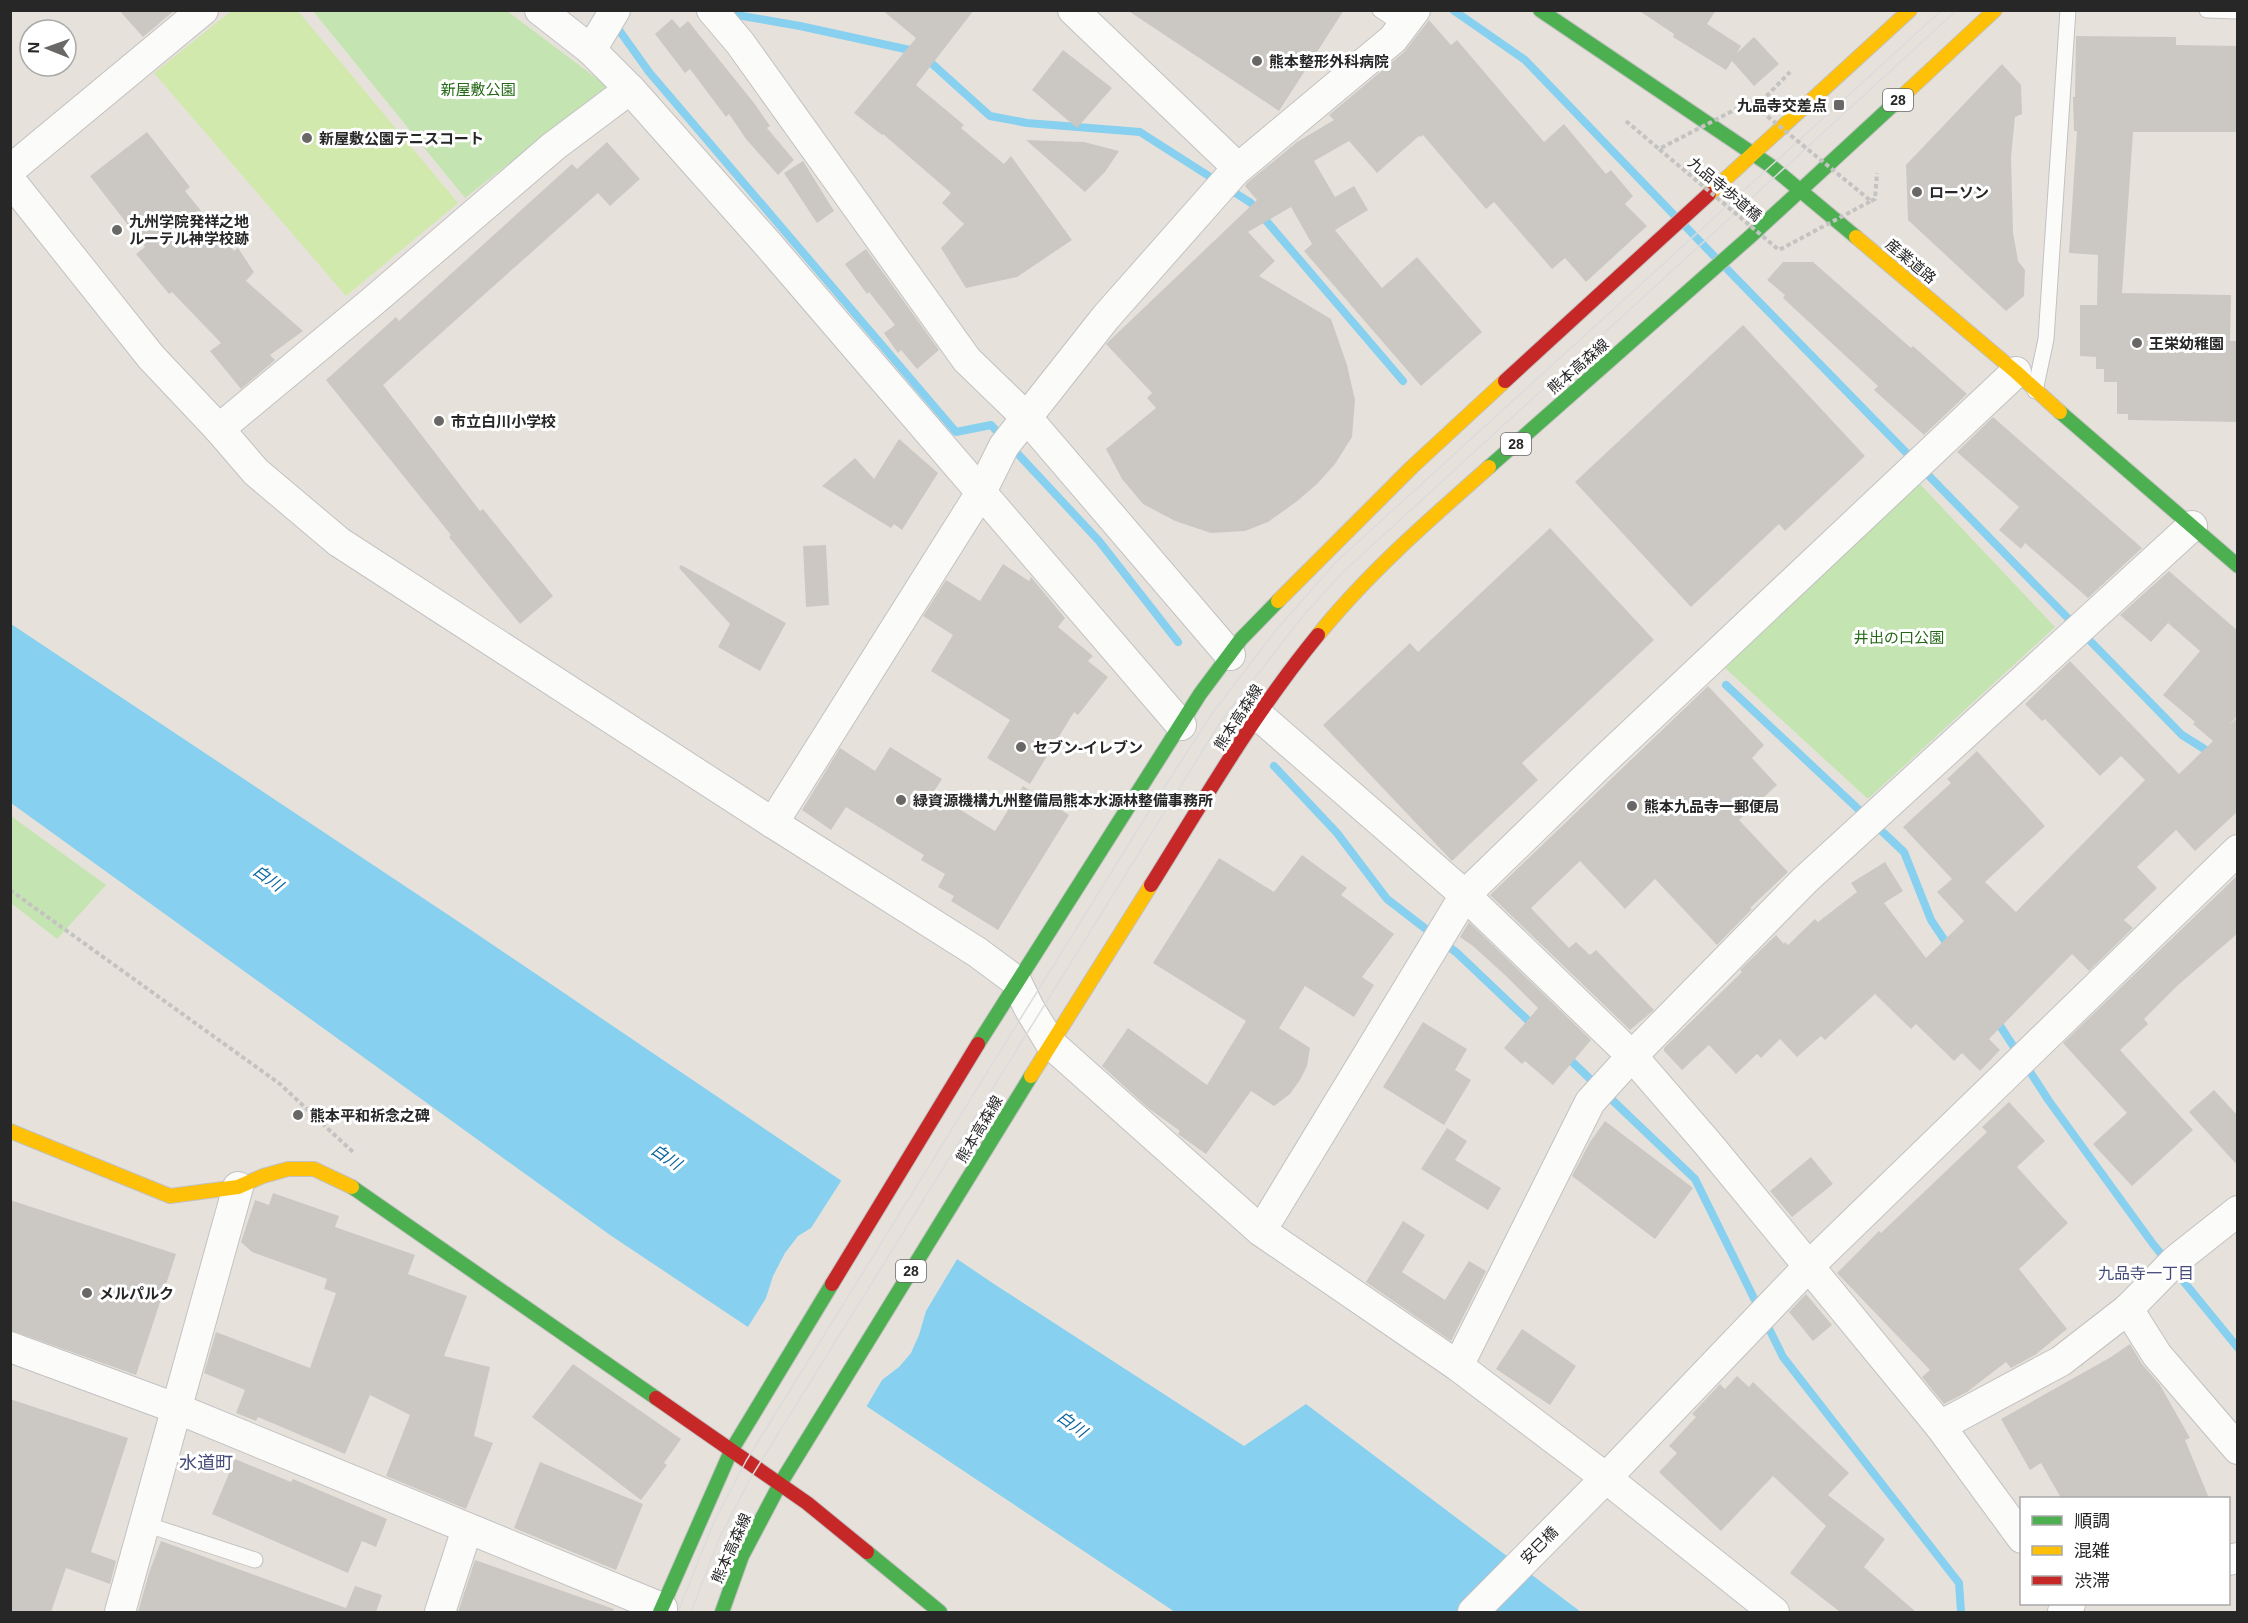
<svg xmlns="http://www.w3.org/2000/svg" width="2248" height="1623" viewBox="0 0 2248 1623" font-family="Arial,'Noto Sans JP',sans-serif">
  <rect width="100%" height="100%" fill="#e6e2db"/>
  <!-- green -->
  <g fill="#c4e5b1">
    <path d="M 313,11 L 507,11 L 607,86 L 465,198 Z"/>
    <path d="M 1918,482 L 2055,627 L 1868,799 L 1725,668 Z"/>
    <path d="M 11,816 L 106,885 L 57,939 L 11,903 Z"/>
  </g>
  <!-- pitch -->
  <path fill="#d1e9ad" d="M 231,11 L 298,11 L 458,203 L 346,296 L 154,73 Z"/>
  <!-- water -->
  <path fill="#88d0ef" d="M 11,624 L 471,930 L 994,1284 L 1244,1446 L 1306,1404 L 1581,1612 L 1175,1612 L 610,1235 L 11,803 Z"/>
  <!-- pier -->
  <path fill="#e6e2db" d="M 843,1178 L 959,1256 L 926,1311 L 919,1335 L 911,1353 L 899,1367 L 882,1380 L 865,1409 L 746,1330 L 766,1298 L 773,1276 L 785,1253 L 798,1236 L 811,1228 Z"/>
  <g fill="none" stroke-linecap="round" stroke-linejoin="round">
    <!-- stream -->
    <g stroke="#88d0ef" stroke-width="8">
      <path d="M 1453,10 L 1525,60 L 1676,217"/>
      <path d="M 725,13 L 800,26 L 919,52 L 990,116 L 1027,123 L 1140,132 L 1251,203 L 1403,381"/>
      <path d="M 614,23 L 649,72 L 956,432 L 991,425 L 1099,541 L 1178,642"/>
      <path d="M 1685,226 L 1716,258"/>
      <path d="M 1725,267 L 2182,735 L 2214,755"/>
      <path d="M 1726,685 L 1904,852 L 1931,920 L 1951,950"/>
      <path d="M 1274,766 L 1337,833 L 1387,899 L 1457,953 L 1536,1028"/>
      <path d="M 1995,1018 L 2049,1101 L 2153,1244 L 2238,1348"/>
      <path d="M 1565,1055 L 1695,1179 L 1783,1357 L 1959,1583 L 1961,1612"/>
    </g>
  </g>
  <!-- building -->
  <g fill="#cbc8c3">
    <path d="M 119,10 L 175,10 L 143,37 Z"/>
    <path d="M 882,10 L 974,10 L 916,85 L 964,125 L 961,128 L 1004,164 L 1011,156 L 1072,240 L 1017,277 L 966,288 L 941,248 L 964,224 L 942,203 L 951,193 L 883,134 L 882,135 L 854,113 L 916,38 Z"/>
    <path d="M 1127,10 L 1344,10 L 1279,111 Z"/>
    <path d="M 1638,10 L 1716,10 L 1707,24 L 1741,46 L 1737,53 L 1754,37 L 1779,64 L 1754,86 L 1732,61 L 1726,70 L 1673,37 L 1674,34 Z"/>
    <path d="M 672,19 L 680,28 L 688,21 L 754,103 L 770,126 L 767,128 L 794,160 L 778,175 L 746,139 L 729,114 L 726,117 L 690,69 L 685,73 L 655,34 Z"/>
    <path d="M 1429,20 L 1451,45 L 1457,40 L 1544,142 L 1564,124 L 1606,174 L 1611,170 L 1633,196 L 1625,204 L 1647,226 L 1586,282 L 1565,258 L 1552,269 L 1494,202 L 1486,209 L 1423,135 L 1421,137 L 1419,136 L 1377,173 L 1349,141 L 1314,161 L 1335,197 L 1354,186 L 1368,210 L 1335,230 L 1382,288 L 1417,257 L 1482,332 L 1421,386 L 1304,251 L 1312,244 L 1291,207 L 1248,232 L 1275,261 L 1259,276 L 1331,319 L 1347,365 L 1355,400 L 1352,437 L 1335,464 L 1317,484 L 1296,502 L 1268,522 L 1245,531 L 1211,533 L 1175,521 L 1143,504 L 1122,479 L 1106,449 L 1156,408 L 1147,398 L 1152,393 L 1106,344 L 1257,200 L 1245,186 L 1247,183 L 1297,142 L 1334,120 L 1329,115 L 1404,52 Z"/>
    <path d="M 2076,36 L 2176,37 L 2176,45 L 2238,46 L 2238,132 L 2133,132 L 2122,293 L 2231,295 L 2230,341 L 2238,341 L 2238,422 L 2128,420 L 2128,414 L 2117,414 L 2117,382 L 2104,382 L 2104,369 L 2096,369 L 2096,357 L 2080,356 L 2080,305 L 2097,305 L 2098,255 L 2069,253 L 2077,131 L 2074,131 L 2073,97 L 2075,97 Z"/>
    <path d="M 1063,50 L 1112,88 L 1077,128 L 1032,90 Z"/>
    <path d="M 2002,64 L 2021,85 L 2022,114 L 2015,117 L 2011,157 L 2013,232 L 2018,261 L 2025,270 L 2024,296 L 2006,311 L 1908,220 L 1906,165 Z"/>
    <path d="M 147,132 L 190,187 L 185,191 L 234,251 L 238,248 L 254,272 L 246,281 L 303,331 L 270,355 L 275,360 L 241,389 L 210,351 L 221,343 L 172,292 L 169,294 L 136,254 L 145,247 L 90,176 Z"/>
    <path d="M 1026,140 L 1084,142 L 1119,151 L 1105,172 L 1085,192 Z"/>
    <path d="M 607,142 L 640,179 L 610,206 L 598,193 L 383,385 L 480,511 L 483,509 L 553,596 L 520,624 L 449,537 L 451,535 L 326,380 L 396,317 L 399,321 L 572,164 L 577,169 Z"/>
    <path d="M 803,161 L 834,211 L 817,223 L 784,173 Z"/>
    <path d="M 866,249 L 939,350 L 917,369 L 901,350 L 898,353 L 884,333 L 895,325 L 869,292 L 867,294 L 845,264 Z"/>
    <path d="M 1783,262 L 1813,262 L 1911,348 L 1913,346 L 1967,394 L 1924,435 L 1874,390 L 1878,386 L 1783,298 L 1785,295 L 1767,280 Z"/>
    <path d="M 1743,325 L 1865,456 L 1785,531 L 1779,524 L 1691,607 L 1575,482 Z"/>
    <path d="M 1993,417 L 2142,548 L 2088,598 L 2025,543 L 2021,549 L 1999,530 L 2019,507 L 1957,452 Z"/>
    <path d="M 899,439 L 938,473 L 902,530 L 894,524 L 891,528 L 822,486 L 855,458 L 874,479 Z"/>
    <path d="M 1550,528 L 1654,640 L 1522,763 L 1538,780 L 1452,861 L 1323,725 L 1410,643 L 1418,652 Z"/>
    <path d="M 826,545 L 829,605 L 806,607 L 803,546 Z"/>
    <path d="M 1003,564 L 1029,581 L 1031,577 L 1065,618 L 1058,627 L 1093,656 L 1088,661 L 1108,677 L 1078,715 L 1074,712 L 1030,784 L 987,758 L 1010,720 L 931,671 L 953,635 L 923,616 L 946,580 L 980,601 Z"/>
    <path d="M 681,565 L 786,623 L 760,671 L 718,647 L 730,624 L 679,568 Z"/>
    <path d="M 2169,571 L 2238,631 L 2238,715 L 2229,725 L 2238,717 L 2238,811 L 2195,851 L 2176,830 L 2137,867 L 2157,888 L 2124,920 L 2133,928 L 2089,971 L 2072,954 L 1989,1039 L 2000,1050 L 1980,1071 L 1962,1053 L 1954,1061 L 1916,1024 L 1911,1029 L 1875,994 L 1825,1040 L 1821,1036 L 1797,1057 L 1780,1039 L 1761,1058 L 1757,1054 L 1736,1074 L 1709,1045 L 1682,1070 L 1664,1051 L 1664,1048 L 1742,972 L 1740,970 L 1776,935 L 1784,944 L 1785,942 L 1788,945 L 1815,919 L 1818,922 L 1857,892 L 1851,883 L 1885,862 L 1903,891 L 1884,903 L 1926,958 L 1964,921 L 1937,892 L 1952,879 L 1903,827 L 1951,783 L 1947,779 L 1977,751 L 2045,826 L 1985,882 L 2016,912 L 2145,780 L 2121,756 L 2100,776 L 2045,719 L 2042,721 L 2025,704 L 2070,661 L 2179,774 L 2213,741 L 2193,724 L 2195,722 L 2163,695 L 2200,651 L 2168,623 L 2151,642 L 2120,615 Z"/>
    <path d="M 1708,686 L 1764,745 L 1752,758 L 1777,785 L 1739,820 L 1788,872 L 1750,908 L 1752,909 L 1717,945 L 1655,879 L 1625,909 L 1580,861 L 1531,908 L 1569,948 L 1576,942 L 1590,955 L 1596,950 L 1654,1010 L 1630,1030 L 1490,895 Z"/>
    <path d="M 890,747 L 942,779 L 933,793 L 995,831 L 1023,786 L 1069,815 L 998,930 L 951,901 L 954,896 L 938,887 L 945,874 L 921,860 L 924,855 L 846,807 L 831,830 L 802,810 L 840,748 L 875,771 Z"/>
    <path d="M 1302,855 L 1347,888 L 1341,895 L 1394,934 L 1362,977 L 1374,985 L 1354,1017 L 1305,986 L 1279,1028 L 1310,1048 L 1307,1066 L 1300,1080 L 1290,1094 L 1274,1106 L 1251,1091 L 1206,1154 L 1178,1134 L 1180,1131 L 1148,1108 L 1102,1066 L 1128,1028 L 1207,1085 L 1246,1021 L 1153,963 L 1219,858 L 1274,892 Z"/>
    <path d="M 2238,875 L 2238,933 L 2177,986 L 2144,1019 L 2148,1024 L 2120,1050 L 2193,1130 L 2132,1186 L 2093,1144 L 2127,1113 L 2063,1043 Z"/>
    <path d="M 1469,922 L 1591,1040 L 1553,1085 L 1525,1061 L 1522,1064 L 1504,1048 L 1538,1008 L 1506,976 L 1473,946 L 1460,937 Z"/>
    <path d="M 1423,1022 L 1467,1049 L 1455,1070 L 1471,1080 L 1444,1125 L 1383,1087 Z"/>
    <path d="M 2214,1090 L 2238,1116 L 2238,1166 L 2189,1112 Z"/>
    <path d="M 2009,1102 L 2045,1141 L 2017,1167 L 2068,1223 L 2019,1269 L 2067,1329 L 2035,1355 L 2011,1368 L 2006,1362 L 1967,1392 L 1944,1404 L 1922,1377 L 1930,1370 L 1837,1273 L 1879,1231 L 1881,1233 L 1987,1132 L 1982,1127 Z"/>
    <path d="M 1605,1121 L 1693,1188 L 1655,1239 L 1572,1176 L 1590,1142 Z"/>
    <path d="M 1447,1128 L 1467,1141 L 1455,1160 L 1501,1188 L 1488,1210 L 1421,1169 Z"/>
    <path d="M 1811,1157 L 1833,1184 L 1792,1217 L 1770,1191 Z"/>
    <path d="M 273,1193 L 339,1216 L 335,1227 L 415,1255 L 408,1274 L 467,1296 L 444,1356 L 490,1367 L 474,1436 L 493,1443 L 466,1509 L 386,1476 L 410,1415 L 370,1395 L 345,1454 L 258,1417 L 256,1421 L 236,1413 L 245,1390 L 204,1373 L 216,1332 L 310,1368 L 336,1293 L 324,1289 L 327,1279 L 252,1252 L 241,1242 L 255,1200 L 269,1205 Z"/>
    <path d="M 10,1200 L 176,1254 L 136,1375 L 10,1330 Z"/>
    <path d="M 1403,1221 L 1425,1235 L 1402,1272 L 1445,1300 L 1469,1261 L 1486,1271 L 1451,1341 L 1366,1282 Z"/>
    <path d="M 1806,1294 L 1832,1325 L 1813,1341 L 1789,1312 Z"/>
    <path d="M 1522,1329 L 1576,1366 L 1550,1405 L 1496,1369 Z"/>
    <path d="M 2130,1344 L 2142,1364 L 2160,1385 L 2190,1438 L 2185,1440 L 2209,1498 L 2061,1498 L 2041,1463 L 2030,1470 L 2001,1419 L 2111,1357 Z"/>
    <path d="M 573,1364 L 681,1439 L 664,1463 L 667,1465 L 641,1500 L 532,1417 Z"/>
    <path d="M 1737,1376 L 1749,1387 L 1753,1382 L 1849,1473 L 1828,1495 L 1885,1539 L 1864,1567 L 1916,1612 L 1840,1612 L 1790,1573 L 1826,1526 L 1773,1476 L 1721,1531 L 1659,1472 L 1677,1453 L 1669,1446 L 1696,1417 L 1692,1414 L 1720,1384 L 1725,1389 Z"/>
    <path d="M 10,1399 L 128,1438 L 91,1552 L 116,1561 L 110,1584 L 66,1568 L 51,1612 L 10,1612 Z"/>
    <path d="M 235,1459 L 291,1482 L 293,1479 L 387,1519 L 376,1547 L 362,1541 L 348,1573 L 212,1514 Z"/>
    <path d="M 540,1462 L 643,1504 L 616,1570 L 514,1528 Z"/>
    <path d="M 161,1541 L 346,1608 L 355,1586 L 382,1595 L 376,1612 L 138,1612 L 149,1573 Z"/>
    <path d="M 475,1560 L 614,1609 L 613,1612 L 458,1612 Z"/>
  </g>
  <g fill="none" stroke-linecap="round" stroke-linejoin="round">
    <defs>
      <g id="lane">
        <path d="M 1380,10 L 1404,26"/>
        <path d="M 2207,10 L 2238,11"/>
        <path d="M 2035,391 L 2046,339 L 2068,10"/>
        <path d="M 145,1524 L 255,1560"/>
      </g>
      <g id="street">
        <path d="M 540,10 L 591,50 L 630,89 L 766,242 L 1181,725"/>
        <path d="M 712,10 L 740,43 L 967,360 L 1027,418 L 1230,655"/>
        <path d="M 1073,10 L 1238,168"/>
        <path d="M 591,50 L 615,10"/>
        <path d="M 10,170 L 203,10"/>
        <path d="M 10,180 L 151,357 L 219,429 L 256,472 L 339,542 L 773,823 L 977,952 L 1016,981 L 1029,1008 L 1051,1044 L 1261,1231 L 1458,1366 L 1606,1478 L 1774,1612"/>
        <path d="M 219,429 L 372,302 L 554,146 L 630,89"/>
        <path d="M 1258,715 L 1465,895 L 1632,1056 L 1709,1145 L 1940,1426 L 2022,1538"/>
        <path d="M 773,823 L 980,494 L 1004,446 L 1106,317 L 1235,171 L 1393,39 L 1415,10"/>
        <path d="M 1261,1231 L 1465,895 L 1601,763 L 2016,372"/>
        <path d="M 2128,1309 L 2157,1355 L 2238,1449"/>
        <path d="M 10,1347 L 178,1409 L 662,1608"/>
        <path d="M 1458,1366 L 1590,1102 L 1632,1056 L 1805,880 L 2192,526"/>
        <path d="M 1940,1426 L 2061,1361 L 2128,1309 L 2176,1260 L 2238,1211"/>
        <path d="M 2228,1560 L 2238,1558"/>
        <path d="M 120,1612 L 238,1187"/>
        <path d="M 440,1612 L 467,1529"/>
        <path d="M 1473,1612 L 1606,1478 L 1808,1267 L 2238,850"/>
        <path d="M 2063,1612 L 2070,1604"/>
      </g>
      <g id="fast">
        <path d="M 1540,10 L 1771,166 L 1856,237"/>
        <path d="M 2060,412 L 2238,566"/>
        <path d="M 1489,467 L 1753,234 L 1895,103"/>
        <path d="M 978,1044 L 1200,694 L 1241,639 L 1278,601"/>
        <path d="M 352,1187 L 656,1398"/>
        <path d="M 867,1552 L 940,1612"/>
        <path d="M 660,1612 L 731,1451 L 832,1284"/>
        <path d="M 722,1612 L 742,1556 L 780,1484 L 1031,1076"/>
      </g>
      <g id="slow">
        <path d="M 1895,103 L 1995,10"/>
        <path d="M 1709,194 L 1910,10"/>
        <path d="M 1856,237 L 2016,372 L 2060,412"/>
        <path d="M 1278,601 L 1412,467 L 1505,381"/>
        <path d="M 1318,635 C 1368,573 1429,520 1489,467"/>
        <path d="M 1031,1076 L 1151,885"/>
        <path d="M 10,1131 L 170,1196 L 238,1187 L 263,1176 L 288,1169 L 314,1169 L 352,1187"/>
      </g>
      <g id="jam">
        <path d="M 1505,381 L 1709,194"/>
        <path d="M 1151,885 C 1204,800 1254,713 1318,635"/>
        <path d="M 832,1284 L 978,1044"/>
        <path d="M 656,1398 L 807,1503 L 867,1552"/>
      </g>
    </defs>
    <!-- lane casing -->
    <use href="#lane" stroke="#c3c1c2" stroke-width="17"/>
    <!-- street casing -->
    <use href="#street" stroke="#c3c1c2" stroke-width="32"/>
    <!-- fast casing -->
    <use href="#fast" stroke="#c3c1c2" stroke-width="16"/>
    <!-- slow casing -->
    <use href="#slow" stroke="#c3c1c2" stroke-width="16"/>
    <!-- jam casing -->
    <use href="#jam" stroke="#c3c1c2" stroke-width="16"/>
    <!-- path -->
    <g stroke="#c4c3c2" stroke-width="4" stroke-dasharray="4.5 3" stroke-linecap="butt">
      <path d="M 1756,107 L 1790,72"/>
      <path d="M 1626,121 L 1659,149"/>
      <path d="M 1871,201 L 1875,199 L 1877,173"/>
      <path d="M 10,890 L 280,1084 L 354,1153"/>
    </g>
    <!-- lane -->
    <use href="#lane" stroke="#fbfbfa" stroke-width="15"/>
    <!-- street -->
    <use href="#street" stroke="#fbfbfa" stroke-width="30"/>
    <!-- fast -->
    <use href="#fast" stroke="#4caf50" stroke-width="14"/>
    <!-- slow -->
    <use href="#slow" stroke="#ffc107" stroke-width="14"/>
    <!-- jam -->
    <use href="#jam" stroke="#c62828" stroke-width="14"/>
    <!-- tram -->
    <g stroke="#dcdbdd" stroke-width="1.5">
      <path d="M 678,1612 L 713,1524 L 746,1461 L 1158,797 L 1213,712 L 1277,629 L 1337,561 L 1942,10"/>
      <path d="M 691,1612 L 719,1539 L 750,1479 L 1221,721 L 1303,616 L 1342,573 L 1957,10"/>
    </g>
    <!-- path-bridge -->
    <path stroke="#c4c3c2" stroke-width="4" stroke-dasharray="4.5 3" stroke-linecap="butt" d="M 1750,102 L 1756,107 L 1871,201 L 1779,250 L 1659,149 Z"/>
  </g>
  <!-- markers -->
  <g fill="#6a6866" stroke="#fff" stroke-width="2">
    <circle cx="1257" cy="61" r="6"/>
    <rect x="1833" y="99" width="12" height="12" rx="3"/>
    <circle cx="307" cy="138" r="6"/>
    <circle cx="1917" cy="192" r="6"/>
    <circle cx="117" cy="230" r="6"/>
    <circle cx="2137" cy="343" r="6"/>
    <circle cx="439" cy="421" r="6"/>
    <circle cx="1021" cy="747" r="6"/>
    <circle cx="901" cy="800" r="6"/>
    <circle cx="1632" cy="806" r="6"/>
    <circle cx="298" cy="1115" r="6"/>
    <circle cx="87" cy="1293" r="6"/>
  </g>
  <g text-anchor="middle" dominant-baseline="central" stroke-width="6" stroke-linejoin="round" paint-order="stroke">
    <!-- shield labels -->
    <g fill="#fff" stroke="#686868" stroke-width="1.5">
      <rect x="1883" y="89" width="30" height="22" rx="4.5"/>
      <rect x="1501" y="433" width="30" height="22" rx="4.5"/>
      <rect x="896" y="1260" width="30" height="22" rx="4.5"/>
    </g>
    <g font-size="14" font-weight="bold" fill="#272727">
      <text x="1898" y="100">28</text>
      <text x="1516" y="444">28</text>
      <text x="911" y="1271">28</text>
    </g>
    <!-- poi labels -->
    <g font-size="15" font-weight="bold" fill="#272727" stroke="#fff" text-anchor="start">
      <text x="1269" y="61">熊本整形外科病院</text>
      <text x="1827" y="105" text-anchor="end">九品寺交差点</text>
      <text x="319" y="138">新屋敷公園テニスコート</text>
      <text x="1929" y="192">ローソン</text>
      <text x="129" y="221">九州学院発祥之地<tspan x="129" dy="17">ルーテル神学校跡</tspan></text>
      <text x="2149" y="343">王栄幼稚園</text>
      <text x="451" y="421">市立白川小学校</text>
      <text x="1033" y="747">セブン-イレブン</text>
      <text x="913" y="800">緑資源機構九州整備局熊本水源林整備事務所</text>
      <text x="1644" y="806">熊本九品寺一郵便局</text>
      <text x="310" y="1115">熊本平和祈念之碑</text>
      <text x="99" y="1293">メルパルク</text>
    </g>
    <!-- park labels -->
    <g font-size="15" fill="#226714" stroke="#fff">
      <text x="478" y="89">新屋敷公園</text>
      <text x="1899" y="637">井出の口公園</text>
    </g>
    <!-- street labels -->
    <g font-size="15" fill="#272727" stroke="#fff">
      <text transform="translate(1725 189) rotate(40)">九品寺歩道橋</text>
      <text transform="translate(1911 261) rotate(40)">産業道路</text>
      <text transform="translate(1578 366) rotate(-41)">熊本高森線</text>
      <text transform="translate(1238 717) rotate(-57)">熊本高森線</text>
      <text transform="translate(979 1129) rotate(-59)">熊本高森線</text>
      <text transform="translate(1539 1545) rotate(-45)">安巳橋</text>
      <text transform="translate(731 1548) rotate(-66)">熊本高森線</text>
    </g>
    <!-- water labels -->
    <g font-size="16" font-style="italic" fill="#04639e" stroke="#fff">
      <text transform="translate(268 878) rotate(36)">白川</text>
      <text transform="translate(666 1157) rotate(34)">白川</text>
      <text transform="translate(1072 1424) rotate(36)">白川</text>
    </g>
    <!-- neighbourhood labels -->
    <g font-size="16" fill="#454c7a" stroke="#fff">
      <text x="2146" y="1273">九品寺一丁目</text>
    </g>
    <!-- quarter labels -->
    <g font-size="18" fill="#454c7a" stroke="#fff">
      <text x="206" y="1463">水道町</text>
    </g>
  </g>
  <!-- border -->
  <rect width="2248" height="1623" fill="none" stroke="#272727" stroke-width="24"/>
  <!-- legend -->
  <rect x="2020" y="1497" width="210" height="108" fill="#ffffff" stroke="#a9a9a9" stroke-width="1.5"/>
  <rect x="2032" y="1516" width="30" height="9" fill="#4caf50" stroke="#a9a9a9" stroke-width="1.5"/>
  <text x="2074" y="1527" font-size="18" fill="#272727">順調</text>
  <rect x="2032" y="1546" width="30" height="9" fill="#ffc107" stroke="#a9a9a9" stroke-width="1.5"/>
  <text x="2074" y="1557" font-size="18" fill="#272727">混雑</text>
  <rect x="2032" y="1576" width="30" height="9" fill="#c62828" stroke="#a9a9a9" stroke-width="1.5"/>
  <text x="2074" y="1587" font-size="18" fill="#272727">渋滞</text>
  <!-- north arrow -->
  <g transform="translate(48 48) rotate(271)"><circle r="28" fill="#ffffff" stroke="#a9a9a9" stroke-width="1.5"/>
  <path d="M0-4.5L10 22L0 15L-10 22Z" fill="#6a6866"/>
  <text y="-9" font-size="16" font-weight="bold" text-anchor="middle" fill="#272727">N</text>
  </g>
</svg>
